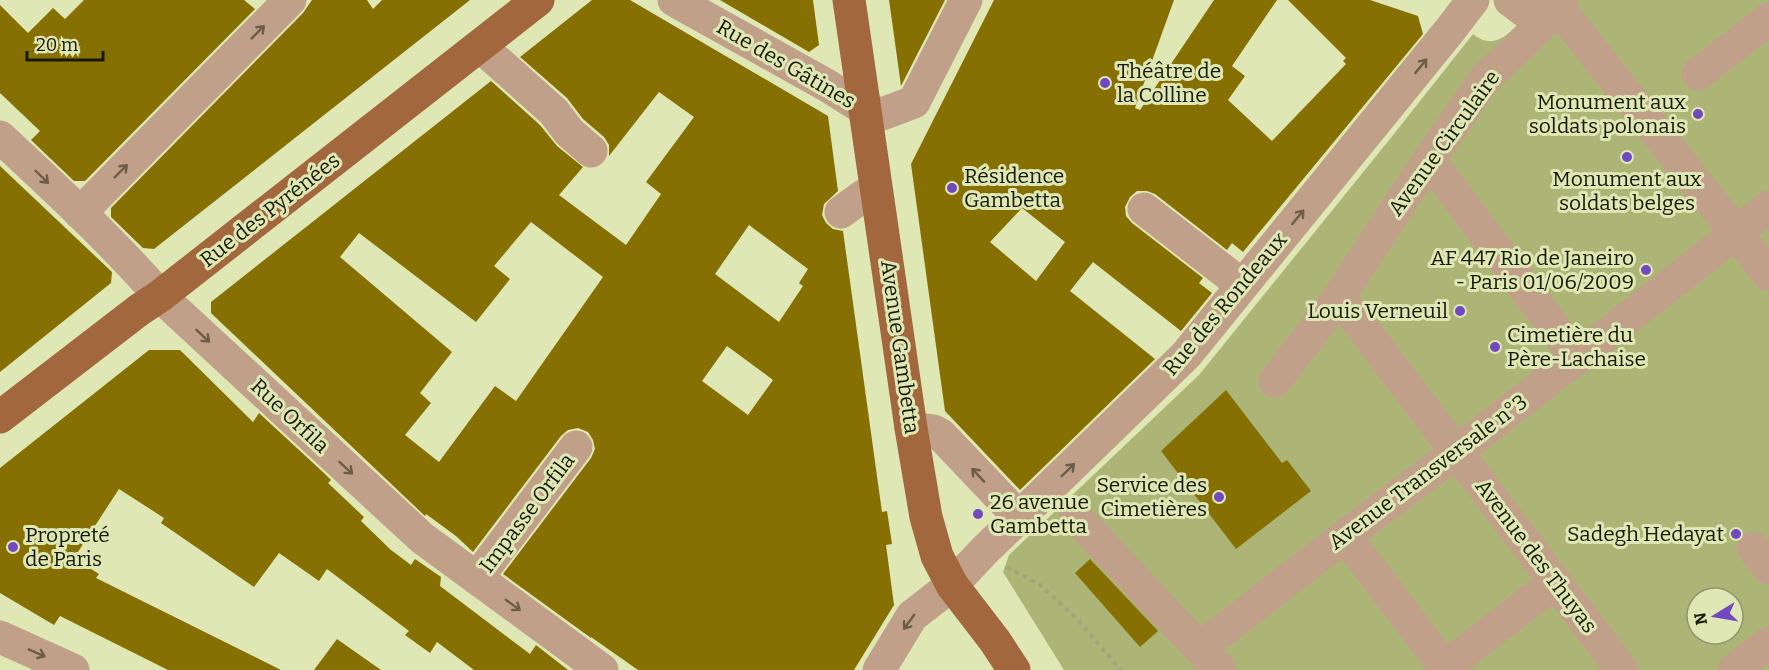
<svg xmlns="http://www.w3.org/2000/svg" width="1769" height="670" viewBox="0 0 1769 670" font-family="Bitter,serif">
  <rect width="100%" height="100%" fill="#dfe7b4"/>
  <!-- green -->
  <path fill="#acb576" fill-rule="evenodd" d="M 1537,0 L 1769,0 L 1769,670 L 1064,670 L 1003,572 L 1009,555 L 1199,375 L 1390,139 L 1473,34 C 1500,57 1522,19 1537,0 ZM 1697,598 L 1733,598 L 1733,634 L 1697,634 Z"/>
  <!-- building -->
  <g fill="#867003" fill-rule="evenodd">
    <path d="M 84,0 L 244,0 L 255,9 L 85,181 L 74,181 L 31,140 L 40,131 L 0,93 L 0,5 L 28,33 L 53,8 L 65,19 Z"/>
    <path d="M 312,0 L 367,0 L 373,9 L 382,0 L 470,0 L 154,249 L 143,248 L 111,217 L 111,208 L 303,13 Z"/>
    <path d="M 592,0 L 630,0 L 828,116 L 838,191 L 824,204 L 822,215 L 826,223 L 833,229 L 843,231 L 882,512 L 887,511 L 892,544 L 886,545 L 894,605 L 854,670 L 638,670 L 591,637 L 591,638 L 503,574 L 591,458 L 595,449 L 593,440 L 588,432 L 578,428 L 568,430 L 561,436 L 473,552 L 456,536 L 426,514 L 425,516 L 211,313 L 211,302 L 491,81 L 540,125 L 557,146 L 583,167 L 559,195 L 626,245 L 661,194 L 646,182 L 694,117 L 659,92 L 609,156 L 609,145 L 604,137 L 583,119 L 567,98 L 520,57 ZM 531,222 L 603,277 L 516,401 L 495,386 L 439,462 L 405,435 L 431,403 L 420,393 L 452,352 L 340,257 L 359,233 L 476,322 L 510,279 L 494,266 ZM 749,225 L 808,269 L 799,283 L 803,286 L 779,322 L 715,274 ZM 727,346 L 773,380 L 748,415 L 702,381 Z"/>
    <path d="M 720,0 L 813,0 L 819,45 L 809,52 Z"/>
    <path d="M 889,0 L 945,0 L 901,86 L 893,28 Z"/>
    <path d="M 994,0 L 1174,0 L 1135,108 L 1140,110 L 1214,0 L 1277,0 L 1232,66 L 1245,76 L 1228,100 L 1272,141 L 1346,64 L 1343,61 L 1346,58 L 1288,0 L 1370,0 L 1418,16 L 1423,34 L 1243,252 L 1232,243 L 1227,250 L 1155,194 L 1147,191 L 1137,191 L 1130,197 L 1125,207 L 1126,216 L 1132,223 L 1203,278 L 1199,283 L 1212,293 L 1181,331 L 1093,262 L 1070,291 L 1155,359 L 1020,490 L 945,411 L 911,164 ZM 1022,208 L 1065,242 L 1036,281 L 990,242 Z"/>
    <path d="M 0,166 L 112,272 L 111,283 L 0,372 Z"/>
    <path d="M 149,350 L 180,350 L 253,422 L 259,413 L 325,474 L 331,480 L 328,483 L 364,517 L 361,521 L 391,550 L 411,565 L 415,559 L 441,577 L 440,586 L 530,654 L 536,645 L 568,670 L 474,670 L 437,642 L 430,653 L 405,635 L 409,631 L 327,569 L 319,581 L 279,553 L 254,587 L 161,523 L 164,518 L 119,489 L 74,558 L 99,574 L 96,578 L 281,670 L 168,670 L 60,616 L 54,625 L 0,593 L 0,468 Z"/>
    <path d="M 1226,390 L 1282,463 L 1287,460 L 1311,491 L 1236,549 L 1161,451 Z"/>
    <path d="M 1090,559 L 1158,631 L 1140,647 L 1075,573 Z"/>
    <path d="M 337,639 L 381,670 L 314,670 Z"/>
  </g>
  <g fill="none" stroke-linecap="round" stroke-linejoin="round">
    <!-- path -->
    <path stroke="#9fa57c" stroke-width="4" stroke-dasharray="4.5 4.5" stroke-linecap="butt" d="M 1007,567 L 1039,584 L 1077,619 L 1121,670"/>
    <!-- minor -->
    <g stroke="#c1a08a" stroke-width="33">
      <path d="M 674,0 L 828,86 L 866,110 L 882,114 L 914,102 L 966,0"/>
      <path d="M 1510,0 L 1542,24"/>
      <path d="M 1557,6 L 1769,275"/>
      <path d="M 480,46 L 554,112 L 569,132 L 591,151"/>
      <path d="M 1698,74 L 1769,19"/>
      <path d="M 0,137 C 55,188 110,239 160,296 L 422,538 L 602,670"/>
      <path d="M 1429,159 L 1577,358"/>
      <path d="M 1144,209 L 1242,285"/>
      <path d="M 841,212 L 863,196"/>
      <path d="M 80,213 L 290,0"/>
      <path d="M 1339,297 L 1429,159 L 1485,79 L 1542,24 L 1562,0"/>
      <path d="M 1275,381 L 1339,297 L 1622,670"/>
      <path d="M 911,428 L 934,431 L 941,435 L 1019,517"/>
      <path d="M 1076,517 L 1220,670"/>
      <path d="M 1345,536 L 1447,670"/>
      <path d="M 1753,548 L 1769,568"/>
      <path d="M 477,578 L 576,447"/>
      <path d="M 0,637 L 73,670"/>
      <path d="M 1200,648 L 1345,536 L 1458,451 L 1769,207"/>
      <path d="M 879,670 L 912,616 L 952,585 L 985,550 L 1186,355 L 1450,30 L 1473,0"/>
      <path d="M 1442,670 L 1555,582"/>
      <path d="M 1734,670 L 1769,643"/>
    </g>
    <!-- major -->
    <g stroke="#a2673d" stroke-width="33">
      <path d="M 849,0 L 911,428 L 926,517 L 937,556 L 952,585 L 995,641 L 1014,670"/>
      <path d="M 0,417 L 139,310 L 160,296 L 538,0"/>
    </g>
  </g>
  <!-- one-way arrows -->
  <defs><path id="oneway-shaft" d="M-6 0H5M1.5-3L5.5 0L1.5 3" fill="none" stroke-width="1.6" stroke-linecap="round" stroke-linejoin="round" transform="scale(1.5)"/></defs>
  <g stroke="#6c5d48">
    <use href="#oneway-shaft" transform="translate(258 32) rotate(-45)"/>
    <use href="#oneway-shaft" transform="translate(1421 66) rotate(-51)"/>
    <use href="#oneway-shaft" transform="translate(121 171) rotate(-45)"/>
    <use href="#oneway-shaft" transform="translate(42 177) rotate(44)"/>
    <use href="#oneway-shaft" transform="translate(1298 217) rotate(-51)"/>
    <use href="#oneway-shaft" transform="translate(203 336) rotate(43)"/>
    <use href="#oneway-shaft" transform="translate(346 468) rotate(43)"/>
    <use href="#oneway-shaft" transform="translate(1068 470) rotate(-44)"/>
    <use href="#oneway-shaft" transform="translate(978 475) rotate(-133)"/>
    <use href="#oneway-shaft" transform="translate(513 605) rotate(36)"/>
    <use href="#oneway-shaft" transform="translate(909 622) rotate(126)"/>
    <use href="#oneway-shaft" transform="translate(37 653) rotate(24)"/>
  </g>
  <!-- markers -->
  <g fill="#7148c0" stroke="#dfe7b4" stroke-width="2">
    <circle cx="1105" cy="83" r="6"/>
    <circle cx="1698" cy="114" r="6"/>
    <circle cx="1627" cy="157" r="6"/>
    <circle cx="952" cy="188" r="6"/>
    <circle cx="1646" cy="270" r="6"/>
    <circle cx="1460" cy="311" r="6"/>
    <circle cx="1495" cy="347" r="6"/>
    <circle cx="1219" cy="497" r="6"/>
    <circle cx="978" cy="514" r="6"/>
    <circle cx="1736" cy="534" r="6"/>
    <circle cx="13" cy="547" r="6"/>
  </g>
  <g text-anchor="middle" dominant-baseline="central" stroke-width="6" stroke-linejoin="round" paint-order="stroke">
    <!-- street labels -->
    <g font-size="21" fill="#181a07" stroke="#dfe7b4">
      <text transform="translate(786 64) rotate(30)">Rue des Gâtines</text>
      <text transform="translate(1444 143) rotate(-54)">Avenue Circulaire</text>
      <text transform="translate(270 210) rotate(-38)">Rue des Pyrénées</text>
      <text transform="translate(1225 304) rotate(-50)">Rue des Rondeaux</text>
      <text transform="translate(900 347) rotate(82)">Avenue Gambetta</text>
      <text transform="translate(290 416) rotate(43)">Rue Orfila</text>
      <text transform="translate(1428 472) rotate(-37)">Avenue Transversale n°3</text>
      <text transform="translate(527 513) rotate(-53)">Impasse Orfila</text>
      <text transform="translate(1536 556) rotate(53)">Avenue des Thuyas</text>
    </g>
    <!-- poi labels -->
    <g font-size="21" fill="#181a07" stroke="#dfe7b4" text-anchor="start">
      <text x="1117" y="71">Théâtre de<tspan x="1117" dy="24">la Colline</tspan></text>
      <text x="1686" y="102" text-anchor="end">Monument aux<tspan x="1686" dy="24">soldats polonais</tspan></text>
      <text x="964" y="176">Résidence<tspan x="964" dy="24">Gambetta</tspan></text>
      <text x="1627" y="179" text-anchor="middle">Monument aux<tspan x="1627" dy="24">soldats belges</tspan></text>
      <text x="1634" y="258" text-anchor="end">AF 447 Rio de Janeiro<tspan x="1634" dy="24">- Paris 01/06/2009</tspan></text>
      <text x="1448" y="311" text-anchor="end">Louis Verneuil</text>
      <text x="1507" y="335">Cimetière du<tspan x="1507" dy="24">Père-Lachaise</tspan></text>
      <text x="1207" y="485" text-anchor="end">Service des<tspan x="1207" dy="24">Cimetières</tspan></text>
      <text x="990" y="502">26 avenue<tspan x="990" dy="24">Gambetta</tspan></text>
      <text x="1724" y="534" text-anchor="end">Sadegh Hedayat</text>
      <text x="25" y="535">Propreté<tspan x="25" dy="24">de Paris</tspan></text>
    </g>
  </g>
  <!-- north arrow -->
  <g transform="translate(1715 616) rotate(259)"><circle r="28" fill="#dfe7b4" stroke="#8f956f" stroke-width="1.5"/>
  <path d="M0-4.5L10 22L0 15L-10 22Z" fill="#7148c0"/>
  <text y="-9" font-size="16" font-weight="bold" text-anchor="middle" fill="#181a07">N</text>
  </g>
  <!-- scale -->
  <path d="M27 51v9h76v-9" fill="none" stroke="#181a07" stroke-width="3"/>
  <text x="36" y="51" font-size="18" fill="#181a07" stroke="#dfe7b4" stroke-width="4.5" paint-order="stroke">20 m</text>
</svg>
